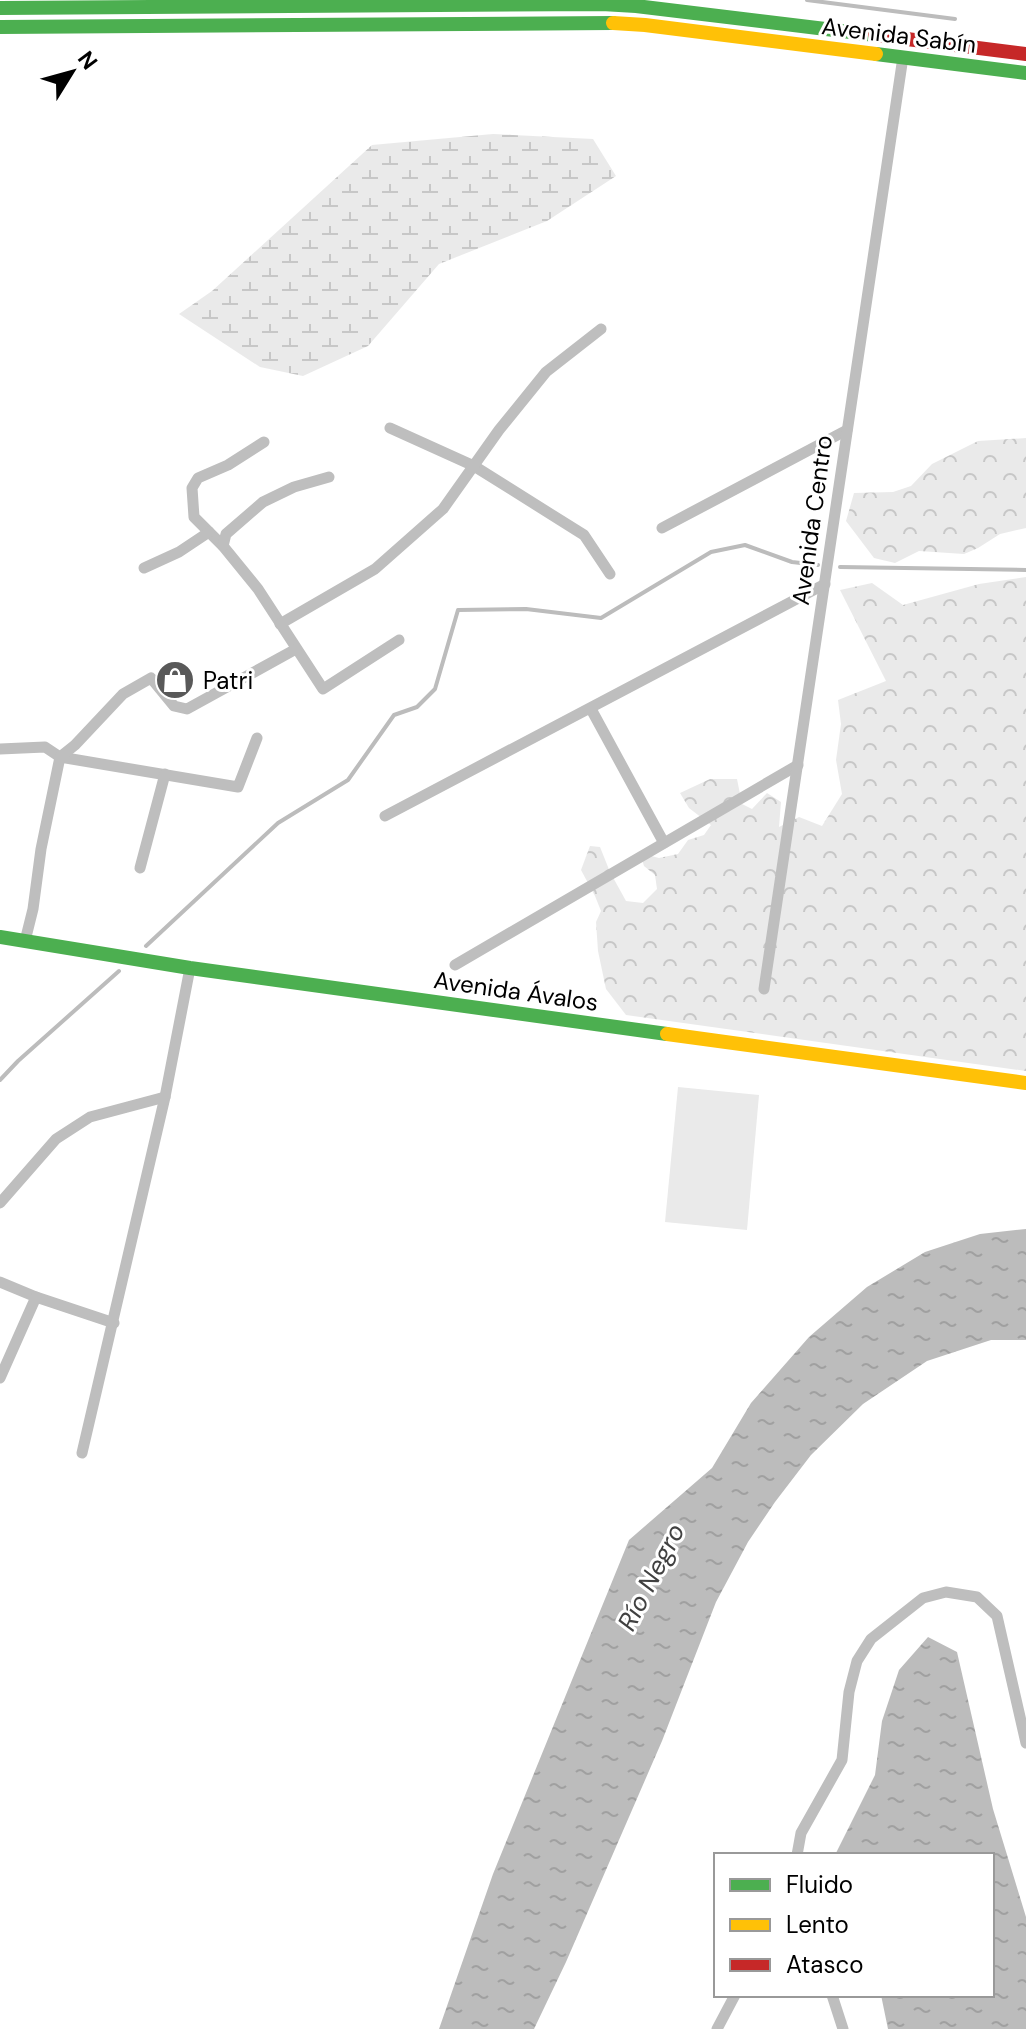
<svg xmlns="http://www.w3.org/2000/svg" width="1026" height="2029" viewBox="0 0 1026 2029" font-family="'DM Sans',sans-serif">
  <defs>
    <pattern id="forest-crowns" width="20" height="18" patternUnits="userSpaceOnUse" patternTransform="scale(2)"><rect width="20" height="18" fill="#eaeaea"/><path d="M2 6a3 3 0 1 1 6 0M12 15a3 3 0 1 1 6 0" fill="none" stroke="#c7c7c7"/></pattern>
    <pattern id="wetland-marsh" width="20" height="14" patternUnits="userSpaceOnUse" patternTransform="scale(2)"><rect width="20" height="14" fill="#eaeaea"/><path d="M1 5h8M5 5V1M11 12h8M15 12V8" fill="none" stroke="#c7c7c7"/></pattern>
    <pattern id="water-ripples" width="26" height="14" patternUnits="userSpaceOnUse" patternTransform="scale(2)"><rect width="26" height="14" fill="#bcbcbc"/><path d="M2 4q2-2 4 0t4 0M15 11q2-2 4 0t4 0" fill="none" stroke="#a0a0a0"/></pattern>
  </defs>
  <rect width="100%" height="100%" fill="#fff"/>
  <!-- grass -->
  <path fill="#eaeaea" d="M 678,1087 L 759,1095 L 747,1230 L 665,1222 Z"/>
  <!-- forest -->
  <g fill="url(#forest-crowns)">
    <path d="M 1026,438 L 1026,528 L 1000,534 L 978,548 L 964,554 L 919,551 L 895,563 L 874,558 L 846,521 L 854,493 L 893,492 L 911,486 L 932,464 L 978,441 Z"/>
    <path d="M 1026,577 L 1026,1071 L 626,1015 L 606,989 L 598,951 L 596,922 L 601,911 L 595,896 L 581,870 L 590,846 L 600,847 L 610,872 L 626,901 L 643,903 L 657,889 L 655,875 L 644,866 L 640,853 L 659,858 L 678,854 L 688,840 L 704,835 L 711,825 L 689,808 L 680,793 L 710,779 L 737,779 L 742,804 L 752,809 L 767,793 L 781,802 L 779,827 L 799,817 L 822,826 L 842,794 L 836,760 L 841,724 L 838,700 L 886,681 L 840,590 L 872,583 L 903,605 L 979,584 Z"/>
  </g>
  <!-- wetland -->
  <path fill="url(#wetland-marsh)" d="M 493,134 L 593,139 L 616,176 L 547,221 L 439,264 L 368,346 L 303,376 L 260,367 L 179,314 L 212,291 L 372,145 Z"/>
  <!-- water -->
  <g fill="url(#water-ripples)">
    <path d="M 1026,1229 L 1026,1340 L 991,1340 L 927,1361 L 863,1404 L 811,1455 L 775,1502 L 748,1542 L 716,1602 L 662,1741 L 566,1962 L 534,2029 L 439,2029 L 493,1874 L 629,1540 L 712,1468 L 751,1403 L 809,1337 L 867,1287 L 925,1252 L 980,1234 Z"/>
    <path d="M 928,1637 L 957,1652 L 993,1809 L 1026,1917 L 1026,2029 L 888,2029 L 881,1995 L 992,1995 L 992,1855 L 835,1855 L 875,1775 L 882,1721 L 899,1670 Z"/>
  </g>
  <g fill="none" stroke-linecap="round" stroke-linejoin="round">
    <!-- stream -->
    <g stroke="#bcbcbc" stroke-width="4">
      <path d="M 807,0 L 955,19"/>
      <path d="M 840,567 L 1026,570"/>
      <path d="M 146,946 L 278,823 L 348,780 L 394,715 L 417,707 L 435,689 L 458,610 L 526,609 L 601,618 L 711,552 L 745,545 L 792,562 L 818,565"/>
      <path d="M 0,1080 L 18,1061 L 119,971"/>
    </g>
    <!-- street -->
    <g stroke="#bebebe" stroke-width="11">
      <path d="M 390,428 L 474,466 L 576,530 L 584,535 L 610,574"/>
      <path d="M 264,442 L 228,465 L 198,478 L 192,488 L 194,517 L 223,546 L 258,589 L 323,689 L 399,640"/>
      <path d="M 662,528 L 847,430"/>
      <path d="M 223,546 L 226,534 L 263,502 L 294,487 L 329,477"/>
      <path d="M 144,568 L 179,552 L 209,532"/>
      <path d="M 280,624 L 375,569 L 443,509 L 499,430 L 546,372 L 601,329"/>
      <path d="M 591,709 L 664,843"/>
      <path d="M 0,749 L 45,747 L 60,757 L 238,787 L 257,738"/>
      <path d="M 385,816 L 825,584"/>
      <path d="M 140,868 L 165,774"/>
      <path d="M 25,941 L 33,909 L 41,849 L 60,757 L 75,745 L 123,694 L 151,678 L 174,706 L 187,709 L 296,649"/>
      <path d="M 455,965 L 798,765"/>
      <path d="M 764,989 L 903,57"/>
      <path d="M 0,1203 L 56,1139 L 90,1117 L 165,1097"/>
      <path d="M 0,1282 L 36,1297 L 114,1323"/>
      <path d="M 0,1378 L 36,1297"/>
      <path d="M 82,1453 L 165,1097 L 190,968"/>
      <path d="M 797,1855 L 801,1833 L 842,1760 L 849,1692 L 857,1661 L 871,1639 L 923,1598 L 946,1592 L 977,1597 L 997,1616 L 1026,1743"/>
      <path d="M 832,1995 L 843,2029"/>
      <path d="M 717,2029 L 735,1995"/>
    </g>
    <!-- fast -->
    <g stroke="#4caf50" stroke-width="14">
      <path d="M 0,8 L 602,4 L 636,6 L 875,35"/>
      <path d="M 0,27 L 613,23"/>
      <path d="M 876,54 L 1026,73"/>
      <path d="M 0,937 L 190,968 L 667,1034"/>
    </g>
    <!-- slow -->
    <g stroke="#ffc107" stroke-width="14">
      <path d="M 613,23 L 645,25 L 876,54"/>
      <path d="M 667,1034 L 1026,1083"/>
    </g>
    <!-- jam -->
    <path stroke="#c62828" stroke-width="14" d="M 875,35 L 1026,54"/>
  </g>
  <!-- icons -->
  <defs>
    <symbol id="shop-disc" viewBox="-11 -11 22 22"><circle r="9.5" fill="#595959" stroke="#fff"/><path d="M-5-2.5h2.3a2.7 3.5 0 0 1 5.4 0H5L5.5 6h-11ZM-1.5-2.5h3a1.5 2.3 0 0 0-3 0Z" fill="#fff"/></symbol>
  </defs>
  <g fill-rule="evenodd">
    <use href="#shop-disc" x="153" y="658" width="44" height="44"/>
  </g>
  <g text-anchor="middle" dominant-baseline="central" stroke-width="6" stroke-linejoin="round" paint-order="stroke">
    <!-- street labels -->
    <g font-size="24" fill="#000" stroke="#fff">
      <text transform="translate(899 35) rotate(7)">Avenida Sabín</text>
      <text transform="translate(812 520) rotate(-82)">Avenida Centro</text>
      <text transform="translate(516 991) rotate(8)">Avenida Ávalos</text>
    </g>
    <!-- poi labels -->
    <g font-size="24" fill="#000" stroke="#fff" text-anchor="start">
      <text x="203" y="680">Patri</text>
    </g>
    <!-- water labels -->
    <g font-size="26" font-style="italic" fill="#414141" stroke="#fff">
      <text transform="translate(651 1577) rotate(-63)">Río Negro</text>
    </g>
  </g>
  <!-- legend -->
  <rect x="714" y="1853" width="280" height="144" fill="#ffffff" stroke="#999999" stroke-width="2"/>
  <rect x="730" y="1879" width="40" height="12" fill="#4caf50" stroke="#999999" stroke-width="2"/>
  <text x="786" y="1893" font-size="24" fill="#000000">Fluido</text>
  <rect x="730" y="1919" width="40" height="12" fill="#ffc107" stroke="#999999" stroke-width="2"/>
  <text x="786" y="1933" font-size="24" fill="#000000">Lento</text>
  <rect x="730" y="1959" width="40" height="12" fill="#c62828" stroke="#999999" stroke-width="2"/>
  <text x="786" y="1973" font-size="24" fill="#000000">Atasco</text>
  <!-- north arrow -->
  <g transform="translate(72 72) rotate(53)" stroke="#ffffff" stroke-width="6" paint-order="stroke">
  <path d="M0-6L14 30L0 20L-14 30Z" fill="#000000"/>
  <text y="-12" font-size="22" font-weight="bold" text-anchor="middle" fill="#000000">N</text>
  </g>
</svg>
